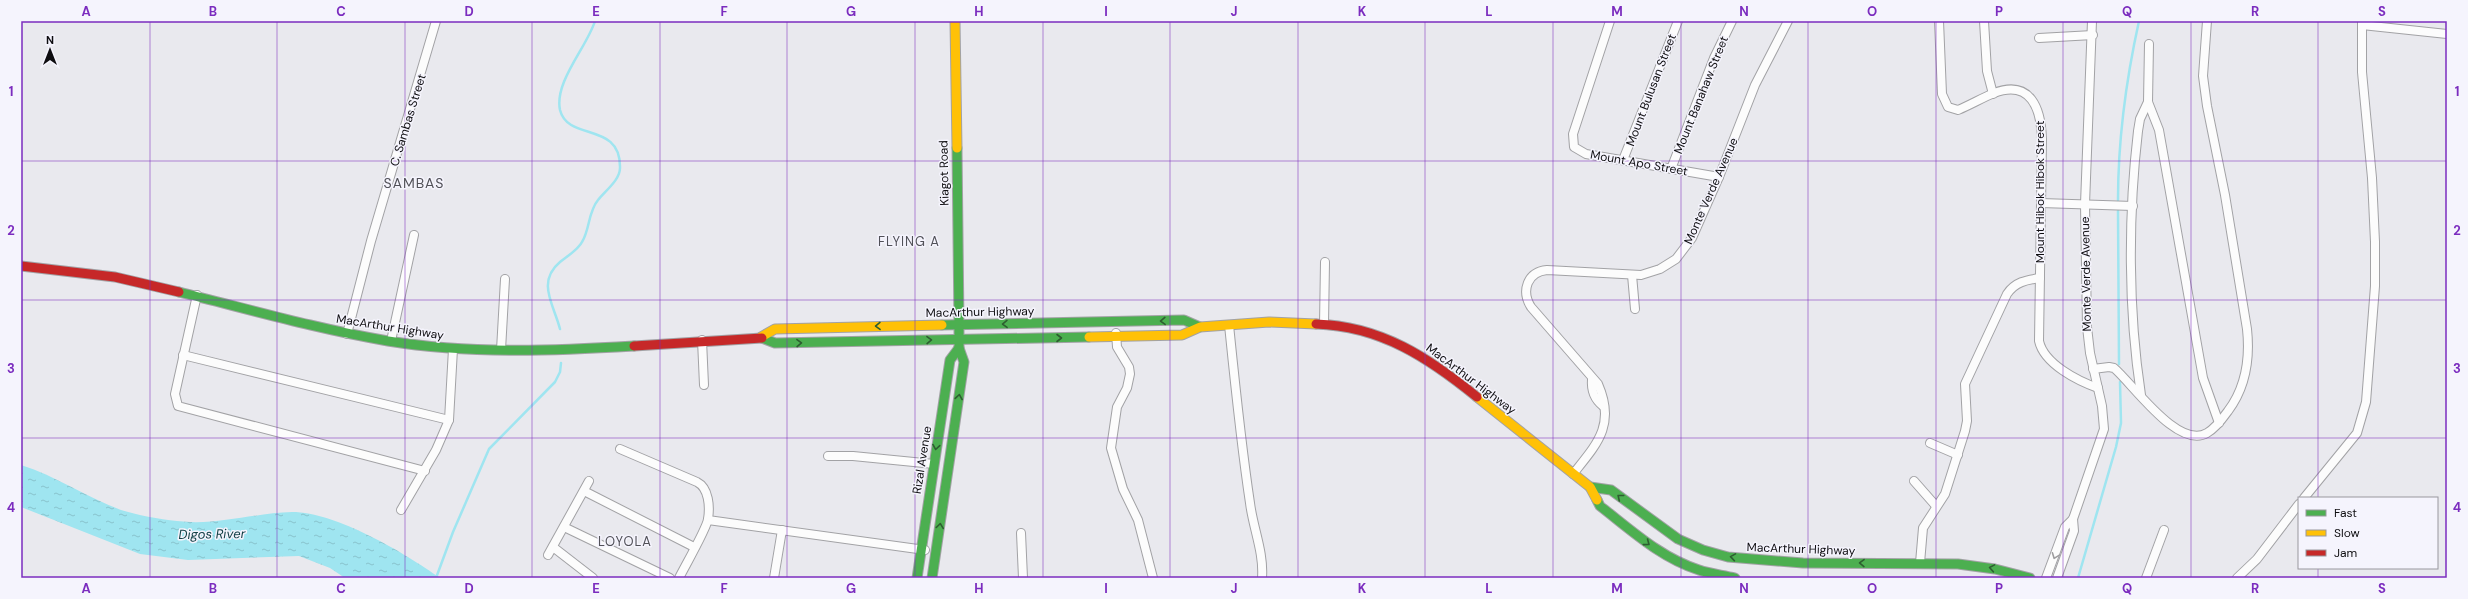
<svg xmlns="http://www.w3.org/2000/svg" width="2468" height="599" viewBox="0 0 2468 599" font-family="'DM Sans',sans-serif">
  <defs>
    <pattern id="water-ripples" width="26" height="14" patternUnits="userSpaceOnUse"><rect width="26" height="14" fill="#9fe5f0"/><path d="M2 4q2-2 4 0t4 0M15 11q2-2 4 0t4 0" fill="none" stroke="#88c3cd"/></pattern>
  </defs>
  <rect width="100%" height="100%" fill="#e9e9ee"/>
  <!-- water -->
  <path fill="url(#water-ripples)" d="M 21,465 C 56,476 86,497 121,510 C 137,515 159,519 177,521 C 216,526 254,513 292,512 C 336,512 405,553 440,578 L 345,578 L 330,568 L 299,556 L 188,560 L 140,554 L 21,507 Z"/>
  <g fill="none" stroke-linecap="round" stroke-linejoin="round">
    <!-- stream -->
    <g stroke="#9fe5f0" stroke-width="2.5">
      <path d="M 2118,200 C 2118,139 2126,80 2139,21"/>
      <path d="M 2118,211 L 2119,364"/>
      <path d="M 560,329 C 554,305 536,282 560,262 C 566,257 578,250 582,242 C 590,229 588,212 598,200 C 605,191 620,180 620,168 C 621,121 568,142 560,110 C 554,82 587,47 595,21"/>
      <path d="M 436,578 L 453,532 L 489,449 L 555,382 L 560,372 L 561,363"/>
      <path d="M 2078,578 L 2116,447 L 2121,423 L 2120,382"/>
    </g>
    <defs>
      <g id="street">
        <path d="M 1610,21 L 1573,134 L 1574,147 L 1586,154 L 1719,177"/>
        <path d="M 1939,21 L 1942,94 L 1948,107 L 1958,110 C 1970,105 1982,98 1994,93 C 2031,79 2041,109 2042,139 L 2039,341 C 2044,364 2078,381 2098,388"/>
        <path d="M 1984,21 L 1987,71 L 1993,94"/>
        <path d="M 2362,25 L 2447,34"/>
        <path d="M 2039,38 L 2093,35"/>
        <path d="M 2149,44 L 2148,102 L 2159,130 L 2203,378 L 2219,423"/>
        <path d="M 1623,160 L 1678,21"/>
        <path d="M 1671,169 L 1714,58 L 1732,21"/>
        <path d="M 2041,203 L 2133,206"/>
        <path d="M 1632,275 L 1635,309"/>
        <path d="M 197,295 L 175,394 L 178,406 L 425,471"/>
        <path d="M 1324,324 L 1325,262"/>
        <path d="M 1229,325 C 1235,384 1241,444 1250,503 C 1253,528 1264,552 1262,578"/>
        <path d="M 1116,333 L 1117,347 L 1129,367 L 1130,374 L 1127,388 L 1117,407 L 1111,448 L 1123,489 L 1138,520 L 1153,578"/>
        <path d="M 347,334 L 371,241 L 436,21"/>
        <path d="M 702,340 L 704,385"/>
        <path d="M 391,341 L 414,235"/>
        <path d="M 501,350 L 505,279"/>
        <path d="M 183,355 L 449,420"/>
        <path d="M 2093,369 L 2109,367 L 2114,368 C 2133,384 2178,450 2207,433 C 2216,428 2223,418 2228,411 C 2246,387 2250,357 2247,329 L 2225,195 L 2207,106 L 2203,76 L 2207,21"/>
        <path d="M 1592,379 C 1591,391 1594,399 1603,406"/>
        <path d="M 2141,395 C 2128,310 2128,216 2138,131 L 2140,119 L 2148,102"/>
        <path d="M 1930,443 L 1958,455"/>
        <path d="M 620,449 L 697,482 C 709,488 710,507 708,519 C 707,528 685,566 679,578"/>
        <path d="M 828,456 L 853,456 L 934,464"/>
        <path d="M 1573,474 C 1597,444 1616,425 1598,384 L 1531,307 C 1521,291 1527,272 1547,270 L 1641,275 L 1660,269 L 1676,259 L 1692,238 L 1719,177 L 1755,85 L 1788,21"/>
        <path d="M 1914,481 L 1936,506"/>
        <path d="M 584,491 L 694,547"/>
        <path d="M 2304,498 L 2357,433 L 2366,402 L 2375,286 L 2375,242 L 2372,178 L 2362,72 L 2362,21"/>
        <path d="M 401,510 L 436,450 L 449,420 L 453,349"/>
        <path d="M 708,520 L 925,550"/>
        <path d="M 564,527 L 670,578"/>
        <path d="M 1021,533 L 1023,578"/>
        <path d="M 553,547 L 593,578"/>
        <path d="M 548,555 L 589,481"/>
        <path d="M 1920,563 L 1923,528 L 1945,494 L 1965,431 L 1967,421 L 1965,384 L 2007,294 C 2015,282 2026,280 2040,278"/>
        <path d="M 774,578 L 782,530"/>
        <path d="M 2046,578 L 2065,527 L 2073,519 L 2104,429 L 2102,406 L 2090,353 L 2087,327 L 2085,204 L 2092,21"/>
        <path d="M 2057,578 L 2074,531 L 2073,519"/>
        <path d="M 2146,578 L 2164,530"/>
        <path d="M 2237,578 L 2257,559 L 2299,504"/>
      </g>
      <g id="fast">
        <path d="M 957,148 L 959,325"/>
        <path d="M 179,292 C 248,309 317,329 388,341 C 469,354 552,351 634,346"/>
        <path d="M 942,325 L 1184,320 L 1200,327"/>
        <path d="M 762,338 L 775,343 L 1089,337"/>
        <path d="M 1590,487 L 1611,490 L 1678,539 L 1703,550 L 1728,557 L 1803,563 L 1958,564 L 1995,569 L 2030,578"/>
        <path d="M 1597,500 L 1600,506 C 1631,530 1661,558 1699,570 C 1710,574 1723,575 1735,578"/>
        <path d="M 917,578 L 950,360 L 959,348"/>
        <path d="M 932,578 L 964,362 L 959,348 L 959,329"/>
      </g>
      <g id="slow">
        <path d="M 955,21 L 957,148"/>
        <path d="M 761,337 L 775,329 L 942,325"/>
        <path d="M 1089,337 L 1182,335 L 1200,327 L 1269,322 L 1316,324"/>
        <path d="M 1477,397 L 1590,487 L 1597,500"/>
      </g>
      <g id="jam">
        <path d="M 21,266 L 115,277 L 179,292"/>
        <path d="M 1316,324 C 1381,326 1429,358 1477,397"/>
        <path d="M 634,346 L 762,338"/>
      </g>
    </defs>
    <!-- street casing -->
    <use href="#street" stroke="#a2a2a5" stroke-width="10"/>
    <!-- fast casing -->
    <use href="#fast" stroke="#a2a2a5" stroke-width="11"/>
    <!-- slow casing -->
    <use href="#slow" stroke="#a2a2a5" stroke-width="11"/>
    <!-- jam casing -->
    <use href="#jam" stroke="#a2a2a5" stroke-width="11"/>
    <!-- street -->
    <use href="#street" stroke="#fcfcfc" stroke-width="8"/>
    <!-- fast -->
    <use href="#fast" stroke="#4caf50" stroke-width="9"/>
    <!-- slow -->
    <use href="#slow" stroke="#ffc107" stroke-width="9"/>
    <!-- jam -->
    <use href="#jam" stroke="#c62828" stroke-width="9"/>
  </g>
  <!-- one-way arrows -->
  <defs><path id="oneway-chevron" d="M-2-3.5L2.5 0L-2 3.5" fill="none" stroke-width="1.6" stroke-linecap="round" stroke-linejoin="round"/></defs>
  <g stroke="#2d5e30">
    <use href="#oneway-chevron" transform="translate(1163 321) rotate(178)"/>
    <use href="#oneway-chevron" transform="translate(1005 324) rotate(179)"/>
    <use href="#oneway-chevron" transform="translate(878 326) rotate(179)"/>
    <use href="#oneway-chevron" transform="translate(1059 338)"/>
    <use href="#oneway-chevron" transform="translate(929 340) rotate(-1)"/>
    <use href="#oneway-chevron" transform="translate(799 343) rotate(-1)"/>
    <use href="#oneway-chevron" transform="translate(959 397) rotate(-81)"/>
    <use href="#oneway-chevron" transform="translate(936 447) rotate(99)"/>
    <use href="#oneway-chevron" transform="translate(1620 497) rotate(-141)"/>
    <use href="#oneway-chevron" transform="translate(940 526) rotate(-82)"/>
    <use href="#oneway-chevron" transform="translate(1647 543) rotate(37)"/>
    <use href="#oneway-chevron" transform="translate(1733 557) rotate(-171)"/>
    <use href="#oneway-chevron" transform="translate(1862 563) rotate(-179)"/>
    <use href="#oneway-chevron" transform="translate(1992 568) rotate(-170)"/>
  </g>
  <use stroke="#9d9c9e" href="#oneway-chevron" transform="translate(2055 556) rotate(111)"/>
  <!-- grid -->
  <path fill="none" stroke="#7b2cbf" stroke-width="1" stroke-opacity="0.55" d="M 150,21 L 150,578M 277,21 L 277,578M 405,21 L 405,578M 532,21 L 532,578M 660,21 L 660,578M 787,21 L 787,578M 915,21 L 915,578M 1043,21 L 1043,578M 1170,21 L 1170,578M 1298,21 L 1298,578M 1425,21 L 1425,578M 1553,21 L 1553,578M 1681,21 L 1681,578M 1808,21 L 1808,578M 1936,21 L 1936,578M 2063,21 L 2063,578M 2191,21 L 2191,578M 2318,21 L 2318,498M 21,161 L 2447,161M 21,300 L 2447,300M 21,438 L 2447,438M 2318,568 L 2318,578"/>
  <g text-anchor="middle" dominant-baseline="central" stroke-width="3" stroke-linejoin="round" paint-order="stroke">
    <!-- street labels -->
    <g font-size="12" fill="#0e0d10" stroke="#f5f4fd">
      <text transform="translate(1651 90) rotate(-69)">Mount Bulusan Street</text>
      <text transform="translate(1701 95) rotate(-68)">Mount Banahaw Street</text>
      <text transform="translate(408 120) rotate(-73)">C. Sambas Street</text>
      <text transform="translate(1639 163) rotate(10)">Mount Apo Street</text>
      <text transform="translate(944 173) rotate(-91)">Kiagot Road</text>
      <text transform="translate(1711 191) rotate(-66)">Monte Verde Avenue</text>
      <text transform="translate(2040 192) rotate(-90)">Mount Hibok Hibok Street</text>
      <text transform="translate(2086 274) rotate(-91)">Monte Verde Avenue</text>
      <text transform="translate(980 312) rotate(-1)">MacArthur Highway</text>
      <text transform="translate(390 327) rotate(9)">MacArthur Highway</text>
      <text transform="translate(1471 379) rotate(37)">MacArthur Highway</text>
      <text transform="translate(922 460) rotate(-81)">Rizal Avenue</text>
      <text transform="translate(1801 549) rotate(2)">MacArthur Highway</text>
    </g>
    <!-- neighbourhood labels -->
    <g font-size="13" letter-spacing="1" fill="#515158" stroke="#f5f4fd">
      <text x="909" y="241">FLYING A</text>
      <text x="625" y="541">LOYOLA</text>
    </g>
    <!-- water labels -->
    <g font-size="13" font-style="italic" fill="#124147" stroke="#f5f4fd">
      <text transform="translate(212 534) rotate(-1)">Digos River</text>
    </g>
    <!-- quarter labels -->
    <g font-size="14" letter-spacing="1" fill="#515158" stroke="#f5f4fd">
      <text x="414" y="183">SAMBAS</text>
    </g>
  </g>
  <!-- border -->
  <rect width="2468" height="599" fill="none" stroke="#f5f4fd" stroke-width="44"/>
  <!-- legend -->
  <rect x="2298" y="497" width="140" height="72" fill="#f5f4fd" stroke="#99989e"/>
  <rect x="2306" y="510" width="20" height="6" fill="#4caf50" stroke="#99989e"/>
  <text x="2334" y="517" font-size="12" fill="#0e0d10">Fast</text>
  <rect x="2306" y="530" width="20" height="6" fill="#ffc107" stroke="#99989e"/>
  <text x="2334" y="537" font-size="12" fill="#0e0d10">Slow</text>
  <rect x="2306" y="550" width="20" height="6" fill="#c62828" stroke="#99989e"/>
  <text x="2334" y="557" font-size="12" fill="#0e0d10">Jam</text>
  <!-- north arrow -->
  <g transform="translate(50 50)" stroke="#f5f4fd" stroke-width="3" paint-order="stroke">
  <path d="M0-3L7 15L0 10L-7 15Z" fill="#0e0d10"/>
  <text y="-6" font-size="11" font-weight="bold" text-anchor="middle" fill="#0e0d10">N</text>
  </g>
  <rect x="22" y="22" width="2424" height="555" fill="none" stroke="#7b2cbf" stroke-width="1.5"/>
  <g font-size="13" text-anchor="middle" font-weight="bold" fill="#7b2cbf">
    <text x="86" y="16">A</text>
    <text x="213" y="16">B</text>
    <text x="341" y="16">C</text>
    <text x="469" y="16">D</text>
    <text x="596" y="16">E</text>
    <text x="724" y="16">F</text>
    <text x="851" y="16">G</text>
    <text x="979" y="16">H</text>
    <text x="1106" y="16">I</text>
    <text x="1234" y="16">J</text>
    <text x="1362" y="16">K</text>
    <text x="1489" y="16">L</text>
    <text x="1617" y="16">M</text>
    <text x="1744" y="16">N</text>
    <text x="1872" y="16">O</text>
    <text x="1999" y="16">P</text>
    <text x="2127" y="16">Q</text>
    <text x="2255" y="16">R</text>
    <text x="2382" y="16">S</text>
    <text x="11" y="96">1</text>
    <text x="2457" y="96">1</text>
    <text x="11" y="235">2</text>
    <text x="2457" y="235">2</text>
    <text x="11" y="373">3</text>
    <text x="2457" y="373">3</text>
    <text x="11" y="512">4</text>
    <text x="2457" y="512">4</text>
    <text x="86" y="593">A</text>
    <text x="213" y="593">B</text>
    <text x="341" y="593">C</text>
    <text x="469" y="593">D</text>
    <text x="596" y="593">E</text>
    <text x="724" y="593">F</text>
    <text x="851" y="593">G</text>
    <text x="979" y="593">H</text>
    <text x="1106" y="593">I</text>
    <text x="1234" y="593">J</text>
    <text x="1362" y="593">K</text>
    <text x="1489" y="593">L</text>
    <text x="1617" y="593">M</text>
    <text x="1744" y="593">N</text>
    <text x="1872" y="593">O</text>
    <text x="1999" y="593">P</text>
    <text x="2127" y="593">Q</text>
    <text x="2255" y="593">R</text>
    <text x="2382" y="593">S</text>
  </g>
</svg>
